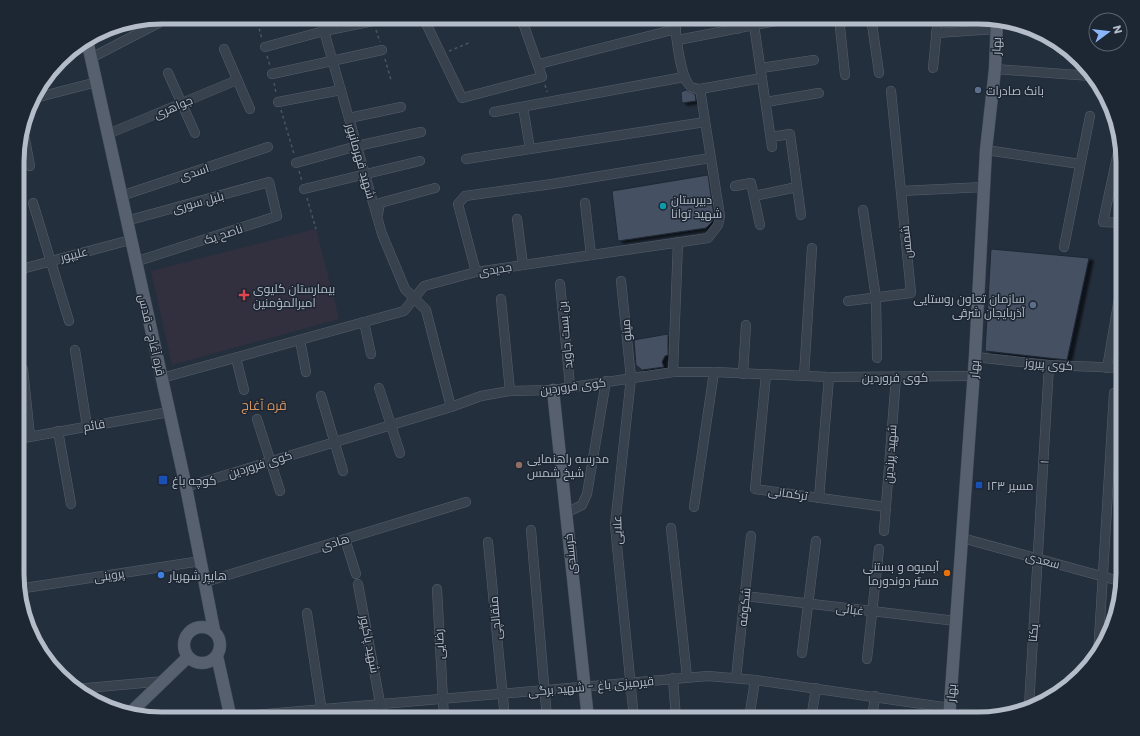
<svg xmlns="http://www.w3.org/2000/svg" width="1140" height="736" viewBox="0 0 1140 736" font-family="Poppins,Cairo,sans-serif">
  <defs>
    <filter id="shadow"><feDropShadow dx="4.5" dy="2.5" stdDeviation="1" flood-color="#0009"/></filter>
  </defs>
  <rect width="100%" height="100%" fill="#242f3e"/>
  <!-- medical -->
  <path fill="#32303f" d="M 316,229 L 339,319 L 172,365 L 151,271 Z"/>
  <!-- green -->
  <path fill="#263c3f" d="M 959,708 L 1013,711 L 988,719 L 959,719 Z"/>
  <!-- building -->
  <g fill="#455162" stroke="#1f2835" filter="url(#shadow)">
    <path d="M 686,90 L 695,94 L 696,101 L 682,103 L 681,92 Z"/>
    <path d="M 708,175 L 714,216 L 712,222 L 706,228 L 618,241 L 612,191 Z"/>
    <path d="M 991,249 L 1089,258 L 1067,360 L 985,351 Z"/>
    <path d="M 668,334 L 668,355 L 665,356 L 662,362 L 664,367 L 642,370 L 636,365 L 634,340 Z"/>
    <path d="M 903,710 L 937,714 L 937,719 L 902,719 Z"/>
  </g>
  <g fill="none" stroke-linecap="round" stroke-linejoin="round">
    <defs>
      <g id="minor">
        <path d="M 320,17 L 382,234 L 405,289 L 426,310 L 451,407"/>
        <path d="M 423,17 L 462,98 L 542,77 L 521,17"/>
        <path d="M 674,17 C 676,32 679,77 691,87 C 693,88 697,89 700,89 L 762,78"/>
        <path d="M 735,17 L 737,29"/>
        <path d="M 839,17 L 845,75"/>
        <path d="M 871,17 L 879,73"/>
        <path d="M 754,25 L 772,147"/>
        <path d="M 936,33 L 996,29"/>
        <path d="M 678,40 L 796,17"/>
        <path d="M 265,47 L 324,31 L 373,21"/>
        <path d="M 224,49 L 250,109"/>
        <path d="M 91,58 L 170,17"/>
        <path d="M 539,64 L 676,29"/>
        <path d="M 761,68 L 814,60"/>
        <path d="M 933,68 L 938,17"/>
        <path d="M 995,69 L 1091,76"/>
        <path d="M 168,73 L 195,133"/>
        <path d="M 272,74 L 382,50"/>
        <path d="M 31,99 L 97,82"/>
        <path d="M 278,102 L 341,90"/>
        <path d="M 766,102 L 819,93"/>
        <path d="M 523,107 L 530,149"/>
        <path d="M 494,112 L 684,77"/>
        <path d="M 349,118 L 401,107"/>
        <path d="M 23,129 L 30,166"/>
        <path d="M 108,134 L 237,80"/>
        <path d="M 771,137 L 790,134 L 801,215"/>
        <path d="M 1120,143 L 1103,222 L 1123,223"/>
        <path d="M 986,150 L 1080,164"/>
        <path d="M 466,159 L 705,122"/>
        <path d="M 296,163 L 357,146 L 421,132"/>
        <path d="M 735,186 L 751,183 L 760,225"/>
        <path d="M 304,189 L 420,161"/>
        <path d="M 901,191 L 984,187"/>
        <path d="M 121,196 L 268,147"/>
        <path d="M 754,196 L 797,187"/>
        <path d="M 33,203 L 69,321"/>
        <path d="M 585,203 L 591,255"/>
        <path d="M 863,210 L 876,298 L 877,358"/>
        <path d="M 378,214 L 380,203 L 435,188"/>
        <path d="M 517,219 L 523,265"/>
        <path d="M 126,221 L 269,182 L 277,216 L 135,262"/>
        <path d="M 1064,247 L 1090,116"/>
        <path d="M 18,270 L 130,240"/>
        <path d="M 476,272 L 458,204 L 465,196 L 552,184 L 710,158"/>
        <path d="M 621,281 L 631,378 L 615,525 L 634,719"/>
        <path d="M 560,284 L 570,386"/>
        <path d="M 501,299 L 510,391"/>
        <path d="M 848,301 L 911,293 L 891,91"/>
        <path d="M 364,322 L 371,354"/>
        <path d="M 300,340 L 306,372"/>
        <path d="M 75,350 L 87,426"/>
        <path d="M 975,357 L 1049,365 L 1123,368"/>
        <path d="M 236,358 L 244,390"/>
        <path d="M 1107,368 L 1123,275"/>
        <path d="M 23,369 L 30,436"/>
        <path d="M 673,372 L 678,242"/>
        <path d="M 743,374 L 746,325"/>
        <path d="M 766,375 L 755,489 L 886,507"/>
        <path d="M 804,376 L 812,248"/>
        <path d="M 162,378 L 404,311 L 424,286 L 476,272 L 708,238 L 718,225 L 720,216 L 700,89"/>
        <path d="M 379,388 L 400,453"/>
        <path d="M 321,396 L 343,471"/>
        <path d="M 257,419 L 280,491"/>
        <path d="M 58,431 L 71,504"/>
        <path d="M 18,439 L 169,412"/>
        <path d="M 186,487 L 451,407 L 481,396 L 510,391 L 553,390 L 673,372 L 714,372 L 829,377 L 973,376"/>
        <path d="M 819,498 L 829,377"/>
        <path d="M 694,507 L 714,372"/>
        <path d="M 566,513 L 582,505 L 587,494 L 606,381"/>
        <path d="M 671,528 L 687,677"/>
        <path d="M 531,530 L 547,719"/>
        <path d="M 884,531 L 896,377"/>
        <path d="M 962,538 L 1123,582"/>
        <path d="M 345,539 L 356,574"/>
        <path d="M 488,542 L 505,719"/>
        <path d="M 205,582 L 466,502"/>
        <path d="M 358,584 L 383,719"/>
        <path d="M 18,589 L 201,561"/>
        <path d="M 437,589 L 444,719"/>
        <path d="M 745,596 L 956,621"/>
        <path d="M 307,613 L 323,719"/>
        <path d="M 802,653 L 816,541"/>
        <path d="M 1098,655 L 1114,393"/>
        <path d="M 867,659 L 879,549"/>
        <path d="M 673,678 L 676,719"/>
        <path d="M 736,678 L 751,536"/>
        <path d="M 76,689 L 165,681"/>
        <path d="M 1029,706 L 1049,365"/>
        <path d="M 231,717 L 708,676 L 755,680 L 950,708"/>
        <path d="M 184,719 L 215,715 L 216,719"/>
        <path d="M 749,719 L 755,680"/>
        <path d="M 811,719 L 816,688"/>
        <path d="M 872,719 L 875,696"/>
      </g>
      <g id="major">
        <path d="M 87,40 L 186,487 L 214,630"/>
        <path d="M 553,390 L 588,719"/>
        <circle cx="202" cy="645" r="18"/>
        <path d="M 217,656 L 231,719"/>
        <path d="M 129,714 L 188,657"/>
        <path d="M 949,719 L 975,357 L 986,150 L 995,69 L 997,20"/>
      </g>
    </defs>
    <!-- minor casing -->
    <use href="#minor" stroke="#565f6c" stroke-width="10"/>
    <!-- major casing -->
    <use href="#major" stroke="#414a57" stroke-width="13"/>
    <!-- path -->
    <g stroke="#44595c" stroke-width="1.5" stroke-dasharray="3 3" stroke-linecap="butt">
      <path d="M 256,17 L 262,39"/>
      <path d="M 376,30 L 380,42"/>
      <path d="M 449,51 L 471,42"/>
      <path d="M 267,56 L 270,66"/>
      <path d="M 385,59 L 391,80"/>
      <path d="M 274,83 L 276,93"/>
      <path d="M 545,85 L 547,92"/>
      <path d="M 281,110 L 294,154"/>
      <path d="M 299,171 L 302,181"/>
      <path d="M 307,198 L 316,229"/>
    </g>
    <!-- minor -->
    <use href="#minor" stroke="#38414e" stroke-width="9"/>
    <!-- major -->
    <use href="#major" stroke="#56606e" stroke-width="12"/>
  </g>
  <!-- markers -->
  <g fill="#5c6f8a" stroke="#1d2633" stroke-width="1.5">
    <circle cx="978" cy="90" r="4"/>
    <circle cx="1033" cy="305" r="4"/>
  </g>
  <circle fill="#0f9aa8" stroke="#1d2633" stroke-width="1.5" cx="663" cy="206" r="4"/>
  <path fill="#e0444e" stroke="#1d2633" stroke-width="1.5" d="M242 289h4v4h4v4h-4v4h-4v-4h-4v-4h4z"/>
  <circle fill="#8d6e63" stroke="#1d2633" stroke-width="1.5" cx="519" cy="465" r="4"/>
  <g fill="#1a4fb4" stroke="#1d2633" stroke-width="1.5">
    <rect x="158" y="475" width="10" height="10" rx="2"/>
    <rect x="975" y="481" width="8" height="8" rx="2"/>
  </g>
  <circle fill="#e8710a" stroke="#1d2633" stroke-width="1.5" cx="947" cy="573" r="4"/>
  <circle fill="#3f7fe0" stroke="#1d2633" stroke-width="1.5" cx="161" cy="575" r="4"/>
  <g text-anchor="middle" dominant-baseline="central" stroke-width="3" stroke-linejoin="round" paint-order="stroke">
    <!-- street labels -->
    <g font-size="12" fill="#b4bcc9" stroke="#1d2633">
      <text transform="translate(996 46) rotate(-88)">بهار</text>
      <text transform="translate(173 107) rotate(-23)">جواهری</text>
      <text transform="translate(361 161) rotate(74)">شهید قهرمانپور</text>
      <text transform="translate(194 172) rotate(-18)">اسدی</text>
      <text transform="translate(198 202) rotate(-15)">بلبل سوری</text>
      <text transform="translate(223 234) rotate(-18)">ناصح یک</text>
      <text transform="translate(906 242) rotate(-96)">شمس</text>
      <text transform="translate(74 254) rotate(-14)">علیپور</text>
      <text transform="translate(495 269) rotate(-9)">جدیدی</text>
      <text transform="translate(626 330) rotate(-95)">مینو</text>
      <text transform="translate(152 335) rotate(77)">قره آغاج - قدس</text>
      <text transform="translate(565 335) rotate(-95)">بن بست جاوید</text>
      <text transform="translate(1049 364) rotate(4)">کوی پیروز</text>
      <text transform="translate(974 369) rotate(-85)">بهار</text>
      <text x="895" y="377">کوی فروردین</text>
      <text transform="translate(573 386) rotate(-7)">کوی فروردین</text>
      <text transform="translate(94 425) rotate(-10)">قائم</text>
      <text transform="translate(890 454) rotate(-86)">شهید پرندین</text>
      <text transform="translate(1044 462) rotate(-87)">۱</text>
      <text transform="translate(260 464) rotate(-17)">کوی فروردین</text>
      <text transform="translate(788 493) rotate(8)">ترکمانی</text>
      <text transform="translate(617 530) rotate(-91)">علایی</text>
      <text transform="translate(335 542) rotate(-17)">هادی</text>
      <text transform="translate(570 554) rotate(-96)">خرسندی</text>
      <text transform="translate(1043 560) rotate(15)">سعدی</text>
      <text transform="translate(109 575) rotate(-9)">پروینی</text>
      <text transform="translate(744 607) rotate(-84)">شکوفه</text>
      <text transform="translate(850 609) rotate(7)">غبائی</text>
      <text transform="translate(495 618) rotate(-95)">متقالچی</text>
      <text transform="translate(1033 633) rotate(-86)">یکتا</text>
      <text transform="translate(370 644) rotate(79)">شهید پاکپور</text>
      <text transform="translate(439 644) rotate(-93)">رضایی</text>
      <text transform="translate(591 686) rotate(-5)">قیرمیزی باغ - شهید برگی</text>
      <text transform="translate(951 693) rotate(-86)">بهار</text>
    </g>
    <!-- poi labels -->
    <g font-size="12" fill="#b4bcc9" stroke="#1d2633" text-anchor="start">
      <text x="986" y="90">بانک صادرات</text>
      <text x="671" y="199">دبیرستان<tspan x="671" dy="14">شهید توانا</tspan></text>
      <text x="253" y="288">بیمارستان کلیوی<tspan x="253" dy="14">امیرالمؤمنین</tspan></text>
      <text x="1025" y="298" text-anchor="end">سازمان تعاون روستایی<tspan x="1025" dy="14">آذربایجان شرقی</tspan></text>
      <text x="527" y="458">مدرسه راهنمایی<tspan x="527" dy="14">شیخ شمس</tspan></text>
      <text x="172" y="480">کوچه باغ</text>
      <text x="987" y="485">مسیر ۱۲۳</text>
      <text x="939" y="566" text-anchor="end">آبمیوه و بستنی<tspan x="939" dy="14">مستر دوندورما</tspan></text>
      <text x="169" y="575">هایپر شهریار</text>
    </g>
    <!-- neighbourhood labels -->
    <g font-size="13" fill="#d59563" stroke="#1d2633">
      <text x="264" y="405">قره آغاج</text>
    </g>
  </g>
  <!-- crop -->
  <path d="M0 0H1140V736H0ZM162 24H978A138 138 0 0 1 1116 162V574A138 138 0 0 1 978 712H162A138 138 0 0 1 24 574V162A138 138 0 0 1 162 24Z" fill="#1d2633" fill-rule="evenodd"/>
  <path fill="none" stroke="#b4bcc9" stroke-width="5" d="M162 24H978A138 138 0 0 1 1116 162V574A138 138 0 0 1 978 712H162A138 138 0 0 1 24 574V162A138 138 0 0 1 162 24Z"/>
  <!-- north arrow -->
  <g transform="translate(1108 32) rotate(75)"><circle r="19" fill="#1d2633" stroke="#59626f"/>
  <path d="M0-3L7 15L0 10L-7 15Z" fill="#8ab4f8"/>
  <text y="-6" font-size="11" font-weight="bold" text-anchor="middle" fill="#b4bcc9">N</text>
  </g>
</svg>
